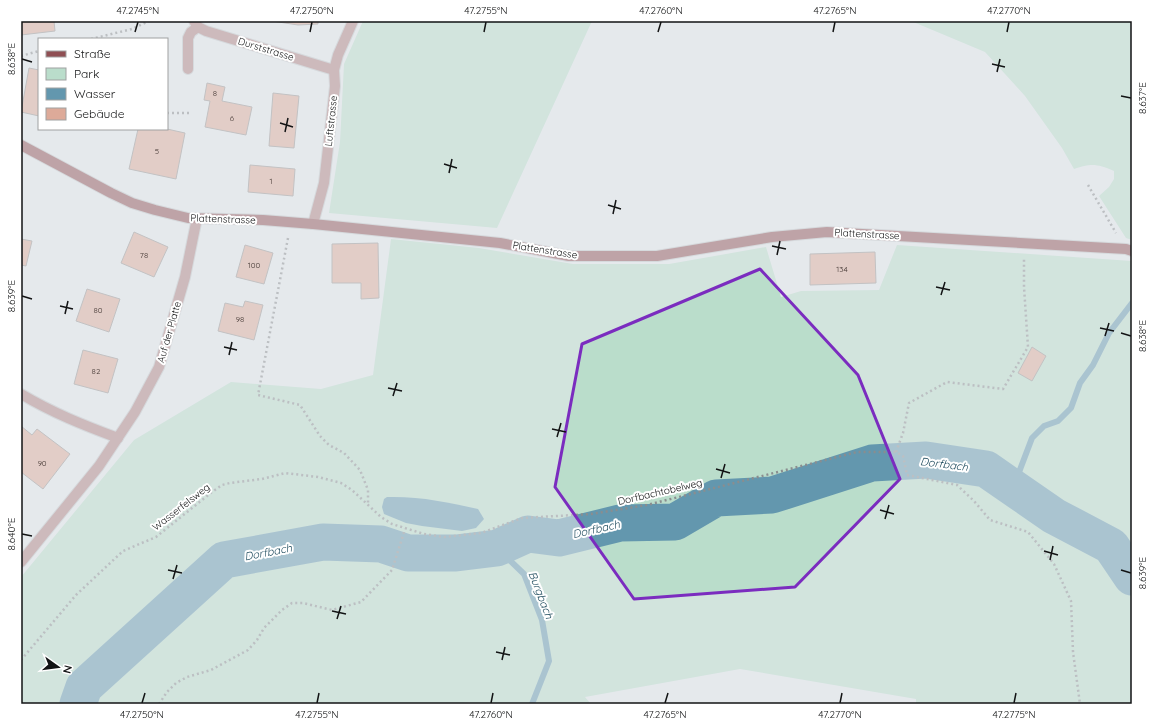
<svg xmlns="http://www.w3.org/2000/svg" width="1153" height="725" viewBox="0 0 1153 725" font-family="Quicksand,sans-serif">
  <rect width="100%" height="100%" fill="#e5e9ec"/>
  <!-- green -->
  <g fill="#baddcb">
    <path d="M 363,21 L 592,21 L 497,228 L 329,213 L 340,142 L 344,64 Z"/>
    <path d="M 911,21 L 1132,21 L 1132,240 L 1126,238 L 1099,196 L 1109,187 L 1114,179 L 1114,171 C 1097,164 1092,163 1074,169 L 1062,148 L 1025,96 L 985,52 Z"/>
    <path d="M 391,239 L 479,248 L 573,264 L 669,264 L 766,247 L 781,297 L 801,291 L 879,290 L 897,245 L 1132,261 L 1132,704 L 916,704 L 916,699 L 740,669 L 585,697 L 591,704 L 470,704 L 470,702 L 456,704 L 21,704 L 21,577 L 134,440 L 231,382 L 321,389 L 373,375 Z"/>
  </g>
  <!-- water -->
  <path fill="#6397ae" d="M 387,497 C 418,496 448,502 478,509 L 484,519 L 476,528 L 462,531 L 422,526 L 406,523 L 384,514 L 382,507 L 384,499 Z"/>
  <g fill="none" stroke-linecap="round" stroke-linejoin="round">
    <!-- stream -->
    <g stroke="#6397ae" stroke-width="6">
      <path d="M 1013,488 L 1032,438 L 1044,426 L 1058,421 L 1071,408 L 1080,383 L 1093,365 L 1109,333 L 1132,303"/>
      <path d="M 497,548 L 524,574 L 542,620 L 549,661 L 532,704"/>
    </g>
    <!-- river -->
    <path stroke="#6397ae" stroke-width="37" d="M 78,704 L 84,687 L 224,560 L 323,542 L 381,544 L 408,553 L 456,553 L 497,548 L 528,534 L 559,538 L 620,523 L 675,522 L 716,498 L 772,495 L 872,463 L 926,460 L 986,469 L 1054,516 L 1111,546 L 1132,577"/>
  </g>
  <!-- building -->
  <g fill="#da9" stroke="#989391">
    <path d="M 21,21 L 54,21 L 55,31 L 21,35 Z"/>
    <path d="M 272,21 L 318,21 L 318,24 L 298,25 Z"/>
    <path d="M 29,68 L 39,70 L 39,116 L 21,112 Z"/>
    <path d="M 207,83 L 225,87 L 222,101 L 252,107 L 246,135 L 205,127 L 210,101 L 204,100 Z"/>
    <path d="M 273,93 L 299,96 L 294,148 L 269,146 Z"/>
    <path d="M 138,129 L 167,129 L 185,133 L 176,179 L 129,169 Z"/>
    <path d="M 250,165 L 295,169 L 293,196 L 248,192 Z"/>
    <path d="M 134,232 L 168,247 L 154,277 L 121,263 Z"/>
    <path d="M 21,239 L 32,241 L 26,266 L 21,265 Z"/>
    <path d="M 378,243 L 379,298 L 361,299 L 361,283 L 332,283 L 332,244 Z"/>
    <path d="M 245,245 L 273,253 L 264,284 L 236,277 Z"/>
    <path d="M 875,252 L 876,283 L 810,285 L 810,254 Z"/>
    <path d="M 87,289 L 120,299 L 109,332 L 76,321 Z"/>
    <path d="M 245,301 L 263,305 L 254,340 L 218,331 L 225,303 L 243,307 Z"/>
    <path d="M 1032,347 L 1046,356 L 1032,381 L 1018,373 Z"/>
    <path d="M 83,350 L 118,359 L 108,393 L 74,384 Z"/>
    <path d="M 21,426 L 32,435 L 37,429 L 70,454 L 43,489 L 21,472 Z"/>
  </g>
  <g fill="none" stroke-linecap="round" stroke-linejoin="round">
    <defs>
      <g id="street">
        <path d="M 194,21 L 198,27 L 206,31 L 334,70"/>
        <path d="M 188,69 L 188,38 L 191,32 L 198,27"/>
        <path d="M 313,224 L 324,183 L 335,86 L 334,70 L 338,55 L 353,21"/>
        <path d="M 21,394 C 53,413 83,425 118,438"/>
        <path d="M 21,562 L 99,466 L 135,412 L 159,367 L 185,277 L 197,218"/>
      </g>
      <path id="secondary" d="M 21,145 L 111,193 L 132,203 L 155,210 L 188,218 L 263,220 L 313,224 L 500,243 L 569,256 L 657,256 L 772,237 L 827,232 L 1126,249 L 1132,251"/>
    </defs>
    <!-- street casing -->
    <use href="#street" stroke="#c3c7c9" stroke-width="12"/>
    <!-- secondary casing -->
    <use href="#secondary" stroke="#c3c7c9" stroke-width="12"/>
    <!-- path -->
    <g stroke="#8a8d8f" stroke-width="2.5" stroke-dasharray="2 3" stroke-linecap="butt">
      <path d="M 91,39 L 132,29 L 149,21"/>
      <path d="M 21,56 L 39,51"/>
      <path d="M 167,113 L 189,113"/>
      <path d="M 1088,185 L 1116,233"/>
      <path d="M 288,238 L 258,395 L 300,405 L 320,436 L 329,445 L 344,453 L 360,470 L 368,490 L 368,503"/>
      <path d="M 896,452 L 903,433 L 909,403 L 947,382 L 1003,389 L 1028,347 L 1024,287 L 1024,258"/>
      <path d="M 21,660 L 76,595 L 123,551 L 156,537 L 212,492 L 222,485 L 230,483 L 262,479 L 285,473 L 318,477 L 341,483 L 352,490 L 381,517 L 392,524 L 424,534 L 444,537 L 481,533 L 522,518 L 591,514 L 647,505 L 857,452 L 896,452 L 903,456 L 907,475 L 957,485 L 974,501 L 990,520 L 1028,532 L 1054,564 L 1071,601 L 1073,652 L 1080,704"/>
      <path d="M 159,704 L 167,692 L 176,683 L 187,677 L 211,670 L 248,650 L 257,640 L 264,628 L 282,610 L 292,603 L 303,603 L 332,610 L 361,602 L 392,570 L 405,529"/>
    </g>
    <!-- street -->
    <use href="#street" stroke="#af8182" stroke-width="10"/>
    <!-- secondary -->
    <use href="#secondary" stroke="#8f4f53" stroke-width="10"/>
  </g>
  <!-- marked area -->
  <path d="M0 0H1153V725H0ZM 760,269 L 858,375 L 900,479 L 795,587 L 634,599 L 555,487 L 582,344 Z" fill="#e5e9ec" fill-opacity=".55" fill-rule="evenodd"/>
  <path fill="none" stroke="#7b2cbf" stroke-width="3" stroke-linejoin="round" d="M 760,269 L 858,375 L 900,479 L 795,587 L 634,599 L 555,487 L 582,344 Z"/>
  <!-- ticks -->
  <path fill="none" stroke="#121314" stroke-width="1.5" d="M 135,32 L 138,22M 310,32 L 312,22M 484,32 L 486,22M 658,32 L 661,22M 833,32 L 835,22M 1007,32 L 1009,22M 22,59 L 32,62M 992,64 L 1005,67M 997,72 L 1000,59M 1121,96 L 1131,98M 280,123 L 293,127M 285,132 L 288,118M 444,164 L 457,168M 449,173 L 452,159M 608,205 L 621,209M 613,214 L 616,200M 772,246 L 786,249M 777,255 L 780,241M 936,287 L 950,290M 941,295 L 945,282M 22,296 L 32,299M 60,306 L 73,309M 65,314 L 68,301M 1100,328 L 1114,331M 1121,333 L 1131,336M 1105,336 L 1109,323M 224,347 L 237,350M 229,355 L 232,342M 388,388 L 402,391M 393,396 L 397,383M 552,429 L 566,432M 557,437 L 561,423M 716,469 L 730,473M 721,478 L 725,464M 880,510 L 894,514M 885,519 L 889,505M 22,534 L 32,536M 1044,551 L 1058,555M 1050,560 L 1053,546M 168,570 L 182,573M 1121,570 L 1131,573M 173,579 L 177,565M 332,611 L 346,614M 337,619 L 341,606M 496,652 L 510,655M 502,660 L 505,647M 142,703 L 145,693M 317,703 L 319,693M 491,703 L 493,693M 665,703 L 668,693M 840,703 L 842,693M 1014,703 L 1016,693"/>
  <g text-anchor="middle" dominant-baseline="central" stroke-width="4" stroke-linejoin="round" paint-order="stroke">
    <!-- number labels -->
    <g font-size="8" fill="#453935">
      <text x="215" y="93">8</text>
      <text x="232" y="118">6</text>
      <text x="157" y="151">5</text>
      <text x="271" y="181">1</text>
      <text x="144" y="255">78</text>
      <text x="254" y="265">100</text>
      <text x="842" y="269">134</text>
      <text x="98" y="310">80</text>
      <text x="240" y="319">98</text>
      <text x="96" y="371">82</text>
      <text x="42" y="463">90</text>
    </g>
    <!-- street labels -->
    <g font-size="10" fill="#121314" stroke="#fff">
      <text transform="translate(266 49) rotate(17)">Durststrasse</text>
      <text transform="translate(331 121) rotate(-84)">Luftstrasse</text>
      <text transform="translate(223 219) rotate(2)">Plattenstrasse</text>
      <text transform="translate(867 234) rotate(3)">Plattenstrasse</text>
      <text transform="translate(545 250) rotate(9)">Plattenstrasse</text>
      <text transform="translate(169 332) rotate(-74)">Auf der Platte</text>
      <text transform="translate(660 492) rotate(-13)">Dorfbachtobelweg</text>
      <text transform="translate(181 507) rotate(-38)">Wasserfelsweg</text>
    </g>
    <!-- water labels -->
    <g font-size="11" font-style="italic" fill="#1c495b" stroke="#fff">
      <text transform="translate(944 464) rotate(7)">Dorfbach</text>
      <text transform="translate(596 529) rotate(-13)">Dorfbach</text>
      <text transform="translate(268 552) rotate(-11)">Dorfbach</text>
      <text transform="translate(541 595) rotate(69)">Burgbach</text>
    </g>
  </g>
  <!-- border -->
  <rect width="1153" height="725" fill="none" stroke="#ffffff" stroke-width="44"/>
  <!-- legend -->
  <rect x="38" y="38" width="130" height="92" fill="#ffffff" stroke="#a0a1a1"/>
  <rect x="46" y="51" width="20" height="6" fill="#8f4f53" stroke="#a0a1a1"/>
  <text x="74" y="58" font-size="12" fill="#121314">Straße</text>
  <rect x="46" y="68" width="20" height="12" fill="#baddcb" stroke="#a0a1a1"/>
  <text x="74" y="78" font-size="12" fill="#121314">Park</text>
  <rect x="46" y="88" width="20" height="12" fill="#6397ae" stroke="#a0a1a1"/>
  <text x="74" y="98" font-size="12" fill="#121314">Wasser</text>
  <rect x="46" y="108" width="20" height="12" fill="#ddaa99" stroke="#a0a1a1"/>
  <text x="74" y="118" font-size="12" fill="#121314">Gebäude</text>
  <!-- north arrow -->
  <g transform="translate(58 667) rotate(104)" stroke="#ffffff" stroke-width="3" paint-order="stroke">
  <path d="M0-3L7 15L0 10L-7 15Z" fill="#121314"/>
  <text y="-6" font-size="11" font-weight="bold" text-anchor="middle" fill="#121314">N</text>
  </g>
  <rect x="22" y="22" width="1109" height="681" fill="none" stroke="#121314" stroke-width="1.5"/>
  <g font-size="10" text-anchor="middle" fill="#121314">
    <text x="138" y="14">47.2745°N</text>
    <text x="312" y="14">47.2750°N</text>
    <text x="486" y="14">47.2755°N</text>
    <text x="661" y="14">47.2760°N</text>
    <text x="835" y="14">47.2765°N</text>
    <text x="1009" y="14">47.2770°N</text>
    <text transform="translate(11 59) rotate(-90)" y="4">8.638°E</text>
    <text transform="translate(1142 98) rotate(-90)" y="4">8.637°E</text>
    <text transform="translate(11 296) rotate(-90)" y="4">8.639°E</text>
    <text transform="translate(1142 336) rotate(-90)" y="4">8.638°E</text>
    <text transform="translate(11 534) rotate(-90)" y="4">8.640°E</text>
    <text transform="translate(1142 573) rotate(-90)" y="4">8.639°E</text>
    <text x="142" y="718">47.2750°N</text>
    <text x="317" y="718">47.2755°N</text>
    <text x="491" y="718">47.2760°N</text>
    <text x="665" y="718">47.2765°N</text>
    <text x="840" y="718">47.2770°N</text>
    <text x="1014" y="718">47.2775°N</text>
  </g>
</svg>
